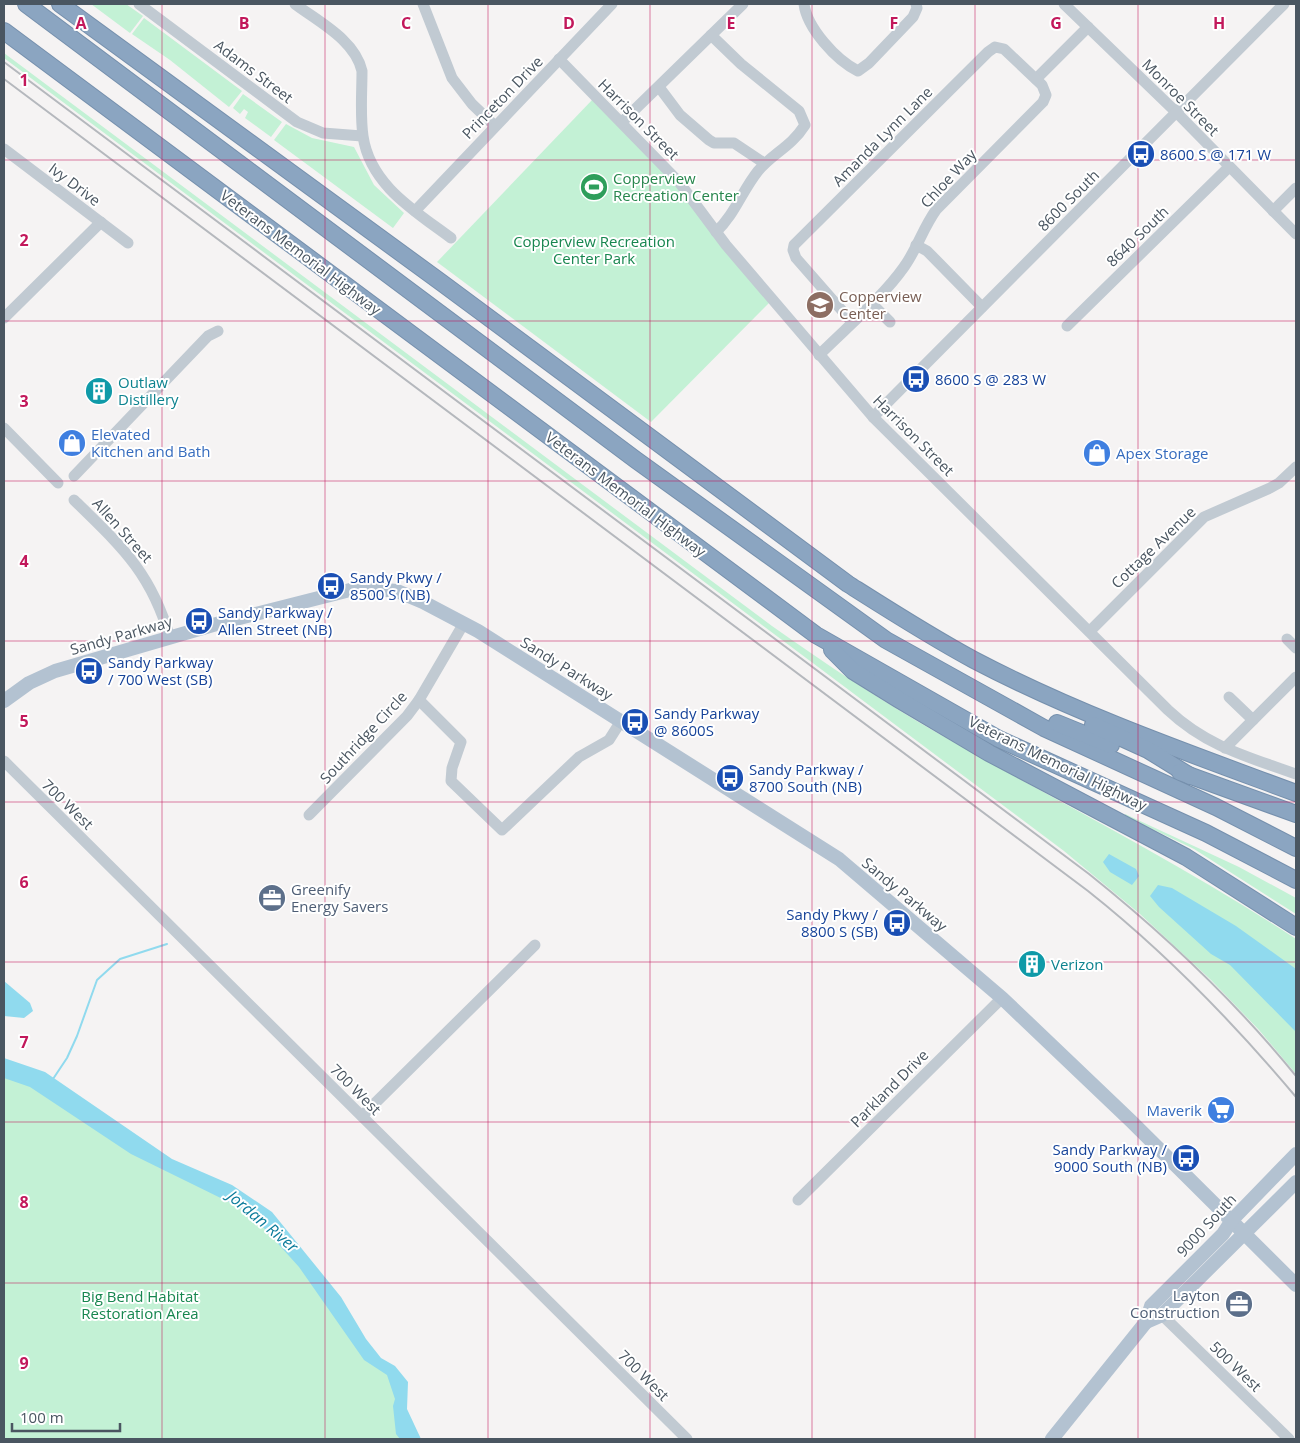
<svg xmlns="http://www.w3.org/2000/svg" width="1300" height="1443" viewBox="0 0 1300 1443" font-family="'Open Sans',sans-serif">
  <rect width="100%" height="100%" fill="#f5f3f3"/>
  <!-- green -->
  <g fill="#c3f1d5">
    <path d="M 91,4 L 126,4 L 143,16 L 130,33 Z"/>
    <path d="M 144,18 L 242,91 L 229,107 L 170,60 L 132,34 Z"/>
    <path d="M 4,53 L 772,626 C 827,665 883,702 941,735 C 1060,803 1182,864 1296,939 L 1296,1074 L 1259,1030 L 1211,980 L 1140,914 L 1064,851 L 4,58 Z"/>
    <path d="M 243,94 L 282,122 L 271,137 L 245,118 L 248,112 L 244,109 L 240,114 L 233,108 Z"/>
    <path d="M 593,99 L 662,169 L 770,302 L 651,422 L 437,262 Z"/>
    <path d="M 286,124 L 312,138 L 354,147 L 374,185 L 404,213 L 393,228 L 274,140 Z"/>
    <path d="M 1125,814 L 1239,867 L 1296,898 L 1296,914 L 1194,849 L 1125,816 Z"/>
    <path d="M 4,1070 L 217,1190 L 271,1231 L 396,1382 L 414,1439 L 4,1439 Z"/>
  </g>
  <!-- water -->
  <g fill="#90daee">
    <path d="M 1109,854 L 1136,869 L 1139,876 L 1132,885 L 1110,872 L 1103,862 Z"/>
    <path d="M 1158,885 L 1172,888 L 1236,926 L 1296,969 L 1296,1032 L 1230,965 L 1211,954 L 1159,907 L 1150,896 Z"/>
    <path d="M 4,981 L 30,1003 L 33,1011 L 24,1018 L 4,1016 Z"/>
    <path d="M 4,1058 L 45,1072 L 172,1159 L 232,1185 L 272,1212 L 341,1297 L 366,1339 L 381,1358 L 395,1366 L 408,1382 L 407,1409 L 421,1439 L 400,1439 L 396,1434 L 393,1406 L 395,1399 L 387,1375 L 364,1360 L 299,1267 L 262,1226 L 239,1207 L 131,1154 L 30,1087 L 4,1078 Z"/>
  </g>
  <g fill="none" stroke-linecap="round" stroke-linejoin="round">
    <!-- stream -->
    <path stroke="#90daee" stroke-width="2" d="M 53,1079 L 67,1058 L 77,1036 L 97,980 L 120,959 L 167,944"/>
    <defs>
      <g id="highway">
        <path d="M 26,4 L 636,460 L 886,640 L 1044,728 L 1216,807 L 1296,848"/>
        <path d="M 60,4 L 442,283 L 848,584 C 889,610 931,637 974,660 C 1077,714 1188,753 1296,793"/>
        <path d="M 4,31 L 816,635 L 999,739 L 1206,833 L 1296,880"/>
        <path d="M 832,650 L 853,671 L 898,699 L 989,753 L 1186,857 L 1296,927"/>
        <path d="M 1057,723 L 1111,745"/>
        <path d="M 1093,725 L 1148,750 L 1190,776"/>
        <path d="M 1180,772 L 1296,814"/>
      </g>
    </defs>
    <!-- highway casing -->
    <use href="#highway" stroke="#7690ad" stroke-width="18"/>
    <!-- minor -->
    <g stroke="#c1cad2" stroke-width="11">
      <path d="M 139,4 L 297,122 L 323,133 L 362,136"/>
      <path d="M 295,4 C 319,22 355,40 362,71 C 362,92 360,115 363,136 C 370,185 415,211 451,238"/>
      <path d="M 423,4 L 452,78 L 472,104 L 495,126"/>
      <path d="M 804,4 C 807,28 836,60 858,71 L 869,63 L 913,17 L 917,8 L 916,4"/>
      <path d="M 1064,4 L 1176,112 L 1296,234"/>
      <path d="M 711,35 L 741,64 L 799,111 L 805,125 C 791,147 773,153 758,171 C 742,191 735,214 716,232"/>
      <path d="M 559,59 L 679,182 L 726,245 L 873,417 L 1168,710 C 1206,746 1248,757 1296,774"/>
      <path d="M 1036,79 L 1088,27"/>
      <path d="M 659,87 L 680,115 L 709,140 L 714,143 L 734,143 L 764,163"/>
      <path d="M 622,122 L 743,4"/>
      <path d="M 4,149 L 128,243"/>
      <path d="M 415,211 L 612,4"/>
      <path d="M 1273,211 L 1296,188"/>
      <path d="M 916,245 L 927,251 L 982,307"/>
      <path d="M 871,303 L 890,322"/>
      <path d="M 4,318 L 101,222"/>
      <path d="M 1067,326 L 1229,167"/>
      <path d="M 819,355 C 846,328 883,297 904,267 C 917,249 923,228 936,210 L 1043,102 L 1046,95 L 1042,85 L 1004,49 L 995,47 L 988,52 L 794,245 L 793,250 L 796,258 L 852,322"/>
      <path d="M 873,417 L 1284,4"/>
      <path d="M 4,428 L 58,483"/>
      <path d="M 74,476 L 208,336 L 218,331"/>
      <path d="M 74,500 C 121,546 151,572 170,638"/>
      <path d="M 1090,631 L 1204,517 L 1270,488 L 1279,483 L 1296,467"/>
      <path d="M 1287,639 L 1296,648"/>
      <path d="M 1229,697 L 1253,720"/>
      <path d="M 419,700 L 461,742 L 452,768 L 451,781 L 502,830 L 579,757 L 609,740 L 621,721"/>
      <path d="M 1225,748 L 1296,677"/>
      <path d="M 4,761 L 687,1439"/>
      <path d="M 309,815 L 407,716 L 419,700 L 464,623"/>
      <path d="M 362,1116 L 535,945"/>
      <path d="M 798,1200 L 1002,998"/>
      <path d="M 1162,1315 L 1289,1439"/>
    </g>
    <!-- major -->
    <g stroke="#b3c2d1" stroke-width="14">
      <path d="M 4,701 L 29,683 L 55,671 L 220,623 L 354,589 L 373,589 L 397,591 L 423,602 L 478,631 L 839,859 L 1002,998 L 1131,1121 L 1296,1285"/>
      <path d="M 1146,1322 L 1162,1315 L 1296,1182"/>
      <path d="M 1052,1439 L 1146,1322 L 1151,1306 L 1223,1234 L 1232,1220 L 1296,1154"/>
    </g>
    <!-- highway -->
    <use href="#highway" stroke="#8ba5c1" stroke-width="16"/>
    <!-- rail -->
    <g stroke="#b5b8bd" stroke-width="2">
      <path d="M 4,62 L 1089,874 C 1164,934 1235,1001 1296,1076"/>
      <path d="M 4,79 L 1088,891 C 1165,952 1233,1022 1296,1097"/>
    </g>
  </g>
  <!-- grid -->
  <path fill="none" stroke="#c2185b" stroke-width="1" stroke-opacity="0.55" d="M 162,4 L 162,1439M 325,4 L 325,1439M 488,4 L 488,1439M 650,4 L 650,1439M 812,4 L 812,1439M 975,4 L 975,1439M 1138,4 L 1138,1439M 4,160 L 1296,160M 4,321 L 1296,321M 4,481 L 1296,481M 4,641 L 1296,641M 4,802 L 1296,802M 4,962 L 1296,962M 4,1122 L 1296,1122M 4,1283 L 1296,1283"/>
  <!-- icons -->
  <defs>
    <symbol id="bus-disc" viewBox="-11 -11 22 22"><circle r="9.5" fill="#1a4fb4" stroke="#fff"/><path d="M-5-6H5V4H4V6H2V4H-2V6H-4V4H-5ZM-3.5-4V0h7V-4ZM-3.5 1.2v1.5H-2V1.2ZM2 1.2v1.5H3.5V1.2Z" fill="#fff"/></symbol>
    <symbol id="stadium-disc" viewBox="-11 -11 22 22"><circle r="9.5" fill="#2e9e5b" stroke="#fff"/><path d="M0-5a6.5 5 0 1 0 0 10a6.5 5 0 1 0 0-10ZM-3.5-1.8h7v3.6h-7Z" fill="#fff"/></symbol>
    <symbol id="school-disc" viewBox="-11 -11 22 22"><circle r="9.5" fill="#8d6e63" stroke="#fff"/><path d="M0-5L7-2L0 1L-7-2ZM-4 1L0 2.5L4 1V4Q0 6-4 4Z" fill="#fff"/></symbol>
    <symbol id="building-disc" viewBox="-11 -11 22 22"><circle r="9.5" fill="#0f9aa8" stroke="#fff"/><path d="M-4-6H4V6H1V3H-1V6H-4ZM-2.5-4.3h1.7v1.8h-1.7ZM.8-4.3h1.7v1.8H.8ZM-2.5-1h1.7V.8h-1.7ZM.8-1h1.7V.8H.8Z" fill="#fff"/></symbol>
    <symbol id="shop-disc" viewBox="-11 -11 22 22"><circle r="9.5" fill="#3f7fe0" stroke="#fff"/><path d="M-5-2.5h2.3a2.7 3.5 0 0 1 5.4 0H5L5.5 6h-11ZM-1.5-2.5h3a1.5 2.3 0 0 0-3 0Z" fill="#fff"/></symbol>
    <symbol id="office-disc" viewBox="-11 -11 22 22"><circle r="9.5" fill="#5c6f8a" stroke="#fff"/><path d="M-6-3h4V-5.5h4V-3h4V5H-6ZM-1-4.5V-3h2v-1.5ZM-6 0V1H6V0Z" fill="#fff"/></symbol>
    <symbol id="supermarket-disc" viewBox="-11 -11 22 22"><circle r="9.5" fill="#3f7fe0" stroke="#fff"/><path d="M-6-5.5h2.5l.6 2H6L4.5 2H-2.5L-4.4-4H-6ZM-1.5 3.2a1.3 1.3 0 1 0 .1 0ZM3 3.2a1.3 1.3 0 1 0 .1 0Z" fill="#fff"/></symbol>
  </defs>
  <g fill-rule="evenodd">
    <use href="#bus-disc" x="1125" y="138" width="32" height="32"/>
    <use href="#stadium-disc" x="578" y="171" width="32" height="32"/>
    <use href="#school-disc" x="804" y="289" width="32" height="32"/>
    <use href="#bus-disc" x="900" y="363" width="32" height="32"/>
    <use href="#building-disc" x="83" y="375" width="32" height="32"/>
    <use href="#shop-disc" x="56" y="427" width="32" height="32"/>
    <use href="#shop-disc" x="1081" y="437" width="32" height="32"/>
    <use href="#bus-disc" x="315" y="570" width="32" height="32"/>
    <use href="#bus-disc" x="183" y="605" width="32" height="32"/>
    <use href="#bus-disc" x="73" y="655" width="32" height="32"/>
    <use href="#bus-disc" x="619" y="706" width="32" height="32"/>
    <use href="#bus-disc" x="714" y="762" width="32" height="32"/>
    <use href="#office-disc" x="256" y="882" width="32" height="32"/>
    <use href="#bus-disc" x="881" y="907" width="32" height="32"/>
    <use href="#building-disc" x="1016" y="948" width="32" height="32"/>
    <use href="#supermarket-disc" x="1205" y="1094" width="32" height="32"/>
    <use href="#bus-disc" x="1170" y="1142" width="32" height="32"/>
    <use href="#office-disc" x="1223" y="1288" width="32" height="32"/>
  </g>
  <g text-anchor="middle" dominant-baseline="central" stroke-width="4" stroke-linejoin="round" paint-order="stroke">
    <!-- street labels -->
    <g font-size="15" fill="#4a5661" stroke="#fff">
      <text transform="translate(254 71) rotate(37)">Adams Street</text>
      <text transform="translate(502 97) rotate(-46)">Princeton Drive</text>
      <text transform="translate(1181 97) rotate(45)">Monroe Street</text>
      <text transform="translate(639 119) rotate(45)">Harrison Street</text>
      <text transform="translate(882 136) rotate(-45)">Amanda Lynn Lane</text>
      <text transform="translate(948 178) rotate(-47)">Chloe Way</text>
      <text transform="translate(75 184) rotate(37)">Ivy Drive</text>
      <text transform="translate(1068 200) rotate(-45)">8600 South</text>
      <text transform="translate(1137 236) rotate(-44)">8640 South</text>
      <text transform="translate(301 252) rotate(37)">Veterans Memorial Highway</text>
      <text transform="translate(914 435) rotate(45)">Harrison Street</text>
      <text transform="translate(626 494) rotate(37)">Veterans Memorial Highway</text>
      <text transform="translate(123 530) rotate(48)">Allen Street</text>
      <text transform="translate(1153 547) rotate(-44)">Cottage Avenue</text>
      <text transform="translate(121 635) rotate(-16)">Sandy Parkway</text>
      <text transform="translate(567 668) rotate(32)">Sandy Parkway</text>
      <text transform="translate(363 737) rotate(-47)">Southridge Circle</text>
      <text transform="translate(1058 763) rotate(26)">Veterans Memorial Highway</text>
      <text transform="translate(68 804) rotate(44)">700 West</text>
      <text transform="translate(905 894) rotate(40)">Sandy Parkway</text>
      <text transform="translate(889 1088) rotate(-45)">Parkland Drive</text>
      <text transform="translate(356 1089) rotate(45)">700 West</text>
      <text transform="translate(1206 1225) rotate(-47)">9000 South</text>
      <text transform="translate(1236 1366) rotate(44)">500 West</text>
      <text transform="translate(644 1375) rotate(45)">700 West</text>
    </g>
    <!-- transit labels -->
    <g font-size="15" fill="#164399" stroke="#fff" text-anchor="start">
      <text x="1160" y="154">8600 S @ 171 W</text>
      <text x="935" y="379">8600 S @ 283 W</text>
      <text x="350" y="577">Sandy Pkwy /<tspan x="350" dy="17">8500 S (NB)</tspan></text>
      <text x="218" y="612">Sandy Parkway /<tspan x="218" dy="17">Allen Street (NB)</tspan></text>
      <text x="108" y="662">Sandy Parkway<tspan x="108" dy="17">/ 700 West (SB)</tspan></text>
      <text x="654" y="713">Sandy Parkway<tspan x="654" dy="17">@ 8600S</tspan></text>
      <text x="749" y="769">Sandy Parkway /<tspan x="749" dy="17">8700 South (NB)</tspan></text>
      <text x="878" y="914" text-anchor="end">Sandy Pkwy /<tspan x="878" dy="17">8800 S (SB)</tspan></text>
      <text x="1167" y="1149" text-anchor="end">Sandy Parkway /<tspan x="1167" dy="17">9000 South (NB)</tspan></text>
    </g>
    <!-- leisure labels -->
    <g font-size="15" fill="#27864d" stroke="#fff" text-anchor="start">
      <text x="613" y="178">Copperview<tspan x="613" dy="17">Recreation Center</tspan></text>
    </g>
    <!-- park labels -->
    <g font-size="15" fill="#17864f" stroke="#fff">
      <text x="594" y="241">Copperview Recreation<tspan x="594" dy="17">Center Park</tspan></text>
      <text x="140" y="1296">Big Bend Habitat<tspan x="140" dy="17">Restoration Area</tspan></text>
    </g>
    <!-- education labels -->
    <g font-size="15" fill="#785e54" stroke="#fff" text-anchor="start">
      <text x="839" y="296">Copperview<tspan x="839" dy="17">Center</tspan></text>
    </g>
    <!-- culture labels -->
    <g font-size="15" fill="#0d838f" stroke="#fff" text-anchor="start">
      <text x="118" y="382">Outlaw<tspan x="118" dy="17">Distillery</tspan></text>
      <text x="1051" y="964">Verizon</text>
    </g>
    <!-- shop labels -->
    <g font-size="15" fill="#366cbe" stroke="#fff" text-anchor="start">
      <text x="91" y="434">Elevated<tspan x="91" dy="17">Kitchen and Bath</tspan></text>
      <text x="1116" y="453">Apex Storage</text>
      <text x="1202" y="1110" text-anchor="end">Maverik</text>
    </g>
    <!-- service labels -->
    <g font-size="15" fill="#4e5e75" stroke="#fff" text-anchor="start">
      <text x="291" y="889">Greenify<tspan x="291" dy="17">Energy Savers</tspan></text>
      <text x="1220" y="1295" text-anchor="end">Layton<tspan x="1220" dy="17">Construction</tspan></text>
    </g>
    <!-- water labels -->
    <g font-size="16" font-style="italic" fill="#0c7c9b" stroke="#fff">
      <text transform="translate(263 1221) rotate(40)">Jordan River</text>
    </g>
  </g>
  <g font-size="16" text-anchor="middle" font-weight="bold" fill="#c2185b" stroke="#fff" stroke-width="4" stroke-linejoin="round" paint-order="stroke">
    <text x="81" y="29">A</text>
    <text x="244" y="29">B</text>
    <text x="406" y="29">C</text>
    <text x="569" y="29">D</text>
    <text x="731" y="29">E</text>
    <text x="894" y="29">F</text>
    <text x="1056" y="29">G</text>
    <text x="1219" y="29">H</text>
    <text x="24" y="86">1</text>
    <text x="24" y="246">2</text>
    <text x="24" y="407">3</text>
    <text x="24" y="567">4</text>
    <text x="24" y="727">5</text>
    <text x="24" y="888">6</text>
    <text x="24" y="1048">7</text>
    <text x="24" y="1208">8</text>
    <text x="24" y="1369">9</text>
  </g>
  <!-- border -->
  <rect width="1300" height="1443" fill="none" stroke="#4a5661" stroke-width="10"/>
  <!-- scale -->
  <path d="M12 1423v8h108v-8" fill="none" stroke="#4a5661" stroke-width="2.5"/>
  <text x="20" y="1423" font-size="15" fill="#4a5661" stroke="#ffffff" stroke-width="4" paint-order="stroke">100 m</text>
</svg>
